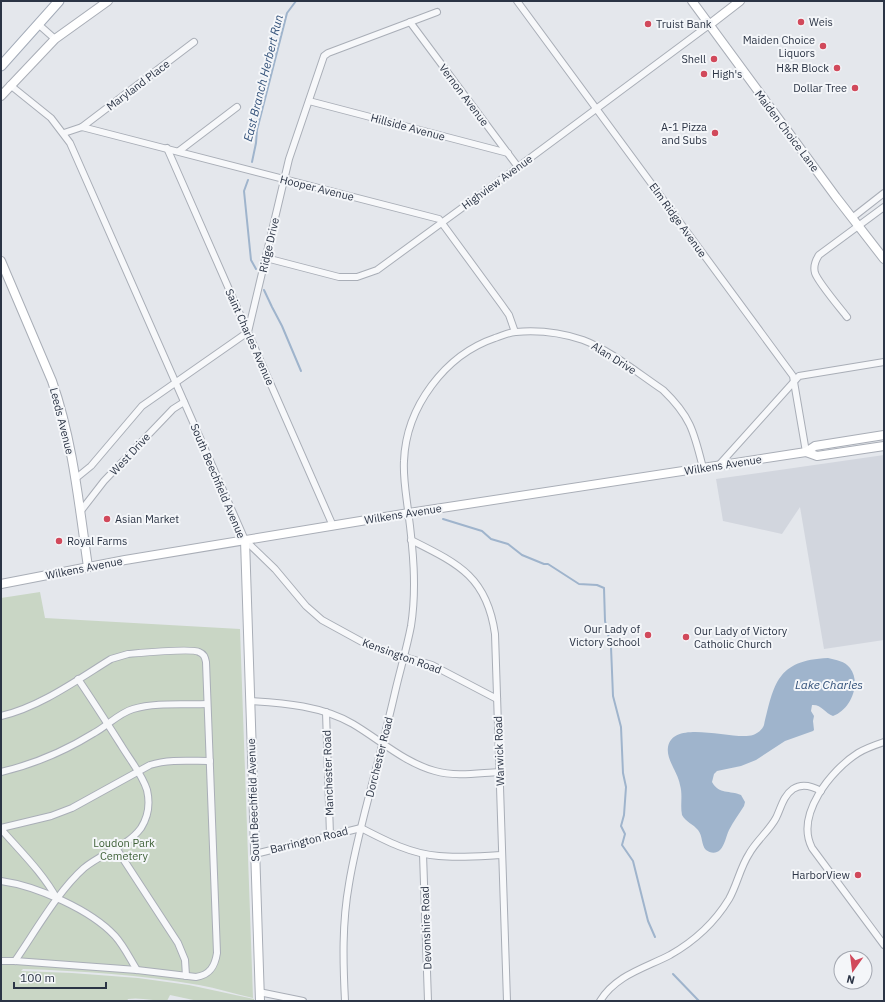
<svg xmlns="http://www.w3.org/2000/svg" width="885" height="1002" viewBox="0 0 885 1002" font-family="'IBM Plex Sans',sans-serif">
  <rect width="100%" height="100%" fill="#e4e7ec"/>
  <!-- built -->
  <path fill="#d2d6de" d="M 884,455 L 884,640 L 824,649 L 800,507 L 782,534 L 723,521 L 716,479 Z"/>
  <!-- green -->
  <path fill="#c9d6c5" d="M 40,592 L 45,618 L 240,629 L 253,998 C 235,994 217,988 199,985 C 141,975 82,971 23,969 L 21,971 L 72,973 L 138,978 L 189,985 L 254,999 L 254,1001 L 198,1001 L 170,995 L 167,1001 C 154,1001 140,997 128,999 L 127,1001 L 1,1001 L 1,598 Z"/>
  <!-- water -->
  <path fill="#9fb4cc" d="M 828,658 C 836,660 845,661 850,668 C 862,684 850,710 833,716 C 825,713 821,704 812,705 L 811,711 L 814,716 L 813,721 L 814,730 L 813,731 L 785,741 L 756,760 L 741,766 L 717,771 L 714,774 L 712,782 C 719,795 730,790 741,795 L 745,802 L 744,806 C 739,814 733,822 729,830 C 726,836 725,845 720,850 C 716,854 710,853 706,850 C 701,845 703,836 698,830 C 693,824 686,822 682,815 C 680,805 683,795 680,785 C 678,772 666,760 668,747 C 673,718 734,741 753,735 C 758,733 762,730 764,725 C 774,684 777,660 828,658 Z"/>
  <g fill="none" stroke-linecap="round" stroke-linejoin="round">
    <!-- stream -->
    <g stroke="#9fb4cc" stroke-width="2">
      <path d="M 252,162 L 256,143 L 257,130 L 285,21 L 287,13 L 296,1"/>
      <path d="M 248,180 L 244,191 L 251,260 L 256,269"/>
      <path d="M 264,290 L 272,307 L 282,326 L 301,371"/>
      <path d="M 443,519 L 482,531 L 491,539 L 508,544 L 522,555 L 544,564 L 548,564 L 579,584 L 597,585 L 604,588 L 605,621 L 611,647 L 613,696 L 621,727 L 623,773 L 626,787 L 624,815 L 621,826 L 625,834 L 622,845 L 633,861 L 648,921 L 655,937"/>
      <path d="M 673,974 L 699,1001"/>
    </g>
    <defs>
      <g id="street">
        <path d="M 517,1 L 793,376 L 806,452"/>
        <path d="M 410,22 L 518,167"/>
        <path d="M 38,24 L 55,39"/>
        <path d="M 10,85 L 51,118 L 70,143 L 245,540 L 275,569 L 306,606 L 322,620 L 364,643 L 387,652 L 432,665 L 497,699"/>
        <path d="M 309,101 L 508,153"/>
        <path d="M 82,127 L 194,42"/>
        <path d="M 64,133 L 82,127 L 439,219 L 502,305 L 509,315 L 515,332"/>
        <path d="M 167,148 L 333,526"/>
        <path d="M 179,151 L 237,107"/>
        <path d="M 852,218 L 884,193"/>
        <path d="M 266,258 L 339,277 L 357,277 L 377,270 L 518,167 L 709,25"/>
        <path d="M 847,317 C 840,308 818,282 815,273 C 813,266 815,261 819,255 L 884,207"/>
        <path d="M 719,465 L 799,376 L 884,362"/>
        <path d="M 75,479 L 91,466 L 142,406 L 248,332 L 289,159 L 324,56 L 328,53 L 437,12"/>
        <path d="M 80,512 L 104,481 L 173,409 L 184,402"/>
        <path d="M 411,540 C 459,564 487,577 495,634 L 507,1001"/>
        <path d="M 250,701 C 285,703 322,706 353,724 C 380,740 405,763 435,771 C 456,777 478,773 499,772"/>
        <path d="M 326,712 L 330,835"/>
        <path d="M 1,716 C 40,707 77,680 111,659 L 128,654 C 140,653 192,648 199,652 C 204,654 205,657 206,662 L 217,953 C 215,966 210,975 196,977 L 137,970 L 15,961 L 1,961"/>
        <path d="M 884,742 C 875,745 866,748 858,753 C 831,770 795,815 812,848 L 884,945"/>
        <path d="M 1,772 C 35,764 65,751 94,733 C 107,726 119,713 133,709 C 156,702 183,705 207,704"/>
        <path d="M 1,828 L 51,816 L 72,808 L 150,765 C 169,759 190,761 210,761"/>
        <path d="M 1,829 C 21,852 43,873 57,899"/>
        <path d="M 116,848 L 178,943 L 185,960 L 186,976"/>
        <path d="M 255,854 L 361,828 C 386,841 411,854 439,856 C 460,858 481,856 502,855"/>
        <path d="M 423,854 L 428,1001"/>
        <path d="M 1,881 C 37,886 91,910 115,936 C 124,946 130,959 137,970"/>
        <path d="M 15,961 C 35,932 58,891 84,868 C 102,853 127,847 141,828 C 148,817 150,803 147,790 C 142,774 130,760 121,745 C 107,723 93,701 78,679"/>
        <path d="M 259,992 L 303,1001"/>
        <path d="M 345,1001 C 343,962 342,923 349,884 C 354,853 362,823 370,792 C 379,758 388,723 396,688 C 401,667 407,647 411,626 C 417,588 413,548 408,510 C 406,494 403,477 404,461 C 406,407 445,355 495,338 C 502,336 509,332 516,332 C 538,330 562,333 583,340 C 610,350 639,374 663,390 C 691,417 694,432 703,468"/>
        <path d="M 600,1001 C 616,975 645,968 670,955 C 693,942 715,922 729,899 C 737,885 740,868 749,854 C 756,841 769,831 776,818 C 781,808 783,796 793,789 C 802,783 812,786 821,791"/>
      </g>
      <g id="secondary">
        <path d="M 692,1 L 836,197 L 884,259"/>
        <path d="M 709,25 L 740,1"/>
        <path d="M 1,96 L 55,39 L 108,1"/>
        <path d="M 1,261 L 52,381 C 73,441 79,505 88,567"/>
        <path d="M 806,452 L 817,456 L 884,446"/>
        <path d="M 245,540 L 260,1001"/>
        <path d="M 1,584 L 125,560 L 409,513 L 806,452 L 815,446 L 884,435"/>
      </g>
      <path id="primary" d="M 1,66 L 59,1"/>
    </defs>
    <!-- street casing -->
    <use href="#street" stroke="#a9aeb7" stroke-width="8"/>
    <!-- secondary casing -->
    <use href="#secondary" stroke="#a9aeb7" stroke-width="10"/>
    <!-- primary casing -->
    <use href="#primary" stroke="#a3abb8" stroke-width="11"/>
    <!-- street -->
    <use href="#street" stroke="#f7f8fa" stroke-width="6"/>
    <!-- secondary -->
    <use href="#secondary" stroke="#fff" stroke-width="8"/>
    <!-- primary -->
    <use href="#primary" stroke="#fff" stroke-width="9"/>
  </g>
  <!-- markers -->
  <g fill="#d1495b" stroke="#f4f6f9" stroke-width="1.5">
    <circle cx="801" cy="22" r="4"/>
    <circle cx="648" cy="24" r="4"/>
    <circle cx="823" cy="46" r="4"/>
    <circle cx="714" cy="59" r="4"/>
    <circle cx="837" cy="68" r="4"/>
    <circle cx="704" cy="74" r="4"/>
    <circle cx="855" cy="88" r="4"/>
    <circle cx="715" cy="133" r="4"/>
    <circle cx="107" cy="519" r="4"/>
    <circle cx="59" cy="541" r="4"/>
    <circle cx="648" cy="635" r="4"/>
    <circle cx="686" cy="637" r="4"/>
    <circle cx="858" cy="875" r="4"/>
  </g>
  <g text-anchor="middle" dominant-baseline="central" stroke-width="4" stroke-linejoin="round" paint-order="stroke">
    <!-- poi labels -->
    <g font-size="11" fill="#2b3445" stroke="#f4f6f9" text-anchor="end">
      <text x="809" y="22" text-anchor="start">Weis</text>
      <text x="656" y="24" text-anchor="start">Truist Bank</text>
      <text x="815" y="40">Maiden Choice<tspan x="815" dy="13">Liquors</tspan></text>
      <text x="706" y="59">Shell</text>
      <text x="829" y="68">H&amp;R Block</text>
      <text x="712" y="74" text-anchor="start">High's</text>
      <text x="847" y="88">Dollar Tree</text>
      <text x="707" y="127">A-1 Pizza<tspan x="707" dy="13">and Subs</tspan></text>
      <text x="115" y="519" text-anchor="start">Asian Market</text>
      <text x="67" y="541" text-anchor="start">Royal Farms</text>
      <text x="640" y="629">Our Lady of<tspan x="640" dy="13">Victory School</tspan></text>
      <text x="694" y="631" text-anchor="start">Our Lady of Victory<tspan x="694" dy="13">Catholic Church</tspan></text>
      <text x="850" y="875">HarborView</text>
    </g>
    <!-- street labels -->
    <g font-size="11" fill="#2b3445" stroke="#f4f6f9">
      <text transform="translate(138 85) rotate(-37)">Maryland Place</text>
      <text transform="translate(464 95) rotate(53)">Vernon Avenue</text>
      <text transform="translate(408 127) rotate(15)">Hillside Avenue</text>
      <text transform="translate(787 131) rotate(53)">Maiden Choice Lane</text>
      <text transform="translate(497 182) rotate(-36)">Highview Avenue</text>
      <text transform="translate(317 188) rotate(14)">Hooper Avenue</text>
      <text transform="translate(678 220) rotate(54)">Elm Ridge Avenue</text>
      <text transform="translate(269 245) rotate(-77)">Ridge Drive</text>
      <text transform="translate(250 337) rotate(66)">Saint Charles Avenue</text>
      <text transform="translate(614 358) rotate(32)">Alan Drive</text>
      <text transform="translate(62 421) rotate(76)">Leeds Avenue</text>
      <text transform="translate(130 454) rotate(-47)">West Drive</text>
      <text transform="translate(723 465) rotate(-9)">Wilkens Avenue</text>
      <text transform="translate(218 481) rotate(67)">South Beechfield Avenue</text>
      <text transform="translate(403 514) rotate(-9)">Wilkens Avenue</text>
      <text transform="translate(84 568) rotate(-11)">Wilkens Avenue</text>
      <text transform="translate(402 656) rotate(20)">Kensington Road</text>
      <text transform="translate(499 751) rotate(-92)">Warwick Road</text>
      <text transform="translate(379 757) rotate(-76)">Dorchester Road</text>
      <text transform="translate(328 773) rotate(-92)">Manchester Road</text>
      <text transform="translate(253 800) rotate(-92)">South Beechfield Avenue</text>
      <text transform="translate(309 840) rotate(-14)">Barrington Road</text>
      <text transform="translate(426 928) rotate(-92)">Devonshire Road</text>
    </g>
    <!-- park labels -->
    <g font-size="11" fill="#3f6138" stroke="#f4f6f9">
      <text x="124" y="843">Loudon Park<tspan x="124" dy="13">Cemetery</tspan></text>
    </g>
    <!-- water labels -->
    <g font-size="12" font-style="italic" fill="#34527a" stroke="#f4f6f9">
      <text transform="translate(263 78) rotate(-76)">East Branch Herbert Run</text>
      <text x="829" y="684">Lake Charles</text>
    </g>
  </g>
  <!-- border -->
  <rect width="885" height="1002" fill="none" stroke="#2b3445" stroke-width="4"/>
  <!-- north arrow -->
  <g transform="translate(853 970) rotate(194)"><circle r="19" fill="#f4f6f9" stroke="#a4a8b1"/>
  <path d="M0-3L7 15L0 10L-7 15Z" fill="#d1495b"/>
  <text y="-6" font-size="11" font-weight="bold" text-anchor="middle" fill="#2b3445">N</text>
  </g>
  <!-- scale -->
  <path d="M14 982v6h92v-6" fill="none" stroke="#2b3445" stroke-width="2"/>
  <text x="20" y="982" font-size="12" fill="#2b3445" stroke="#f4f6f9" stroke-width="3" paint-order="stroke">100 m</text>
</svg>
